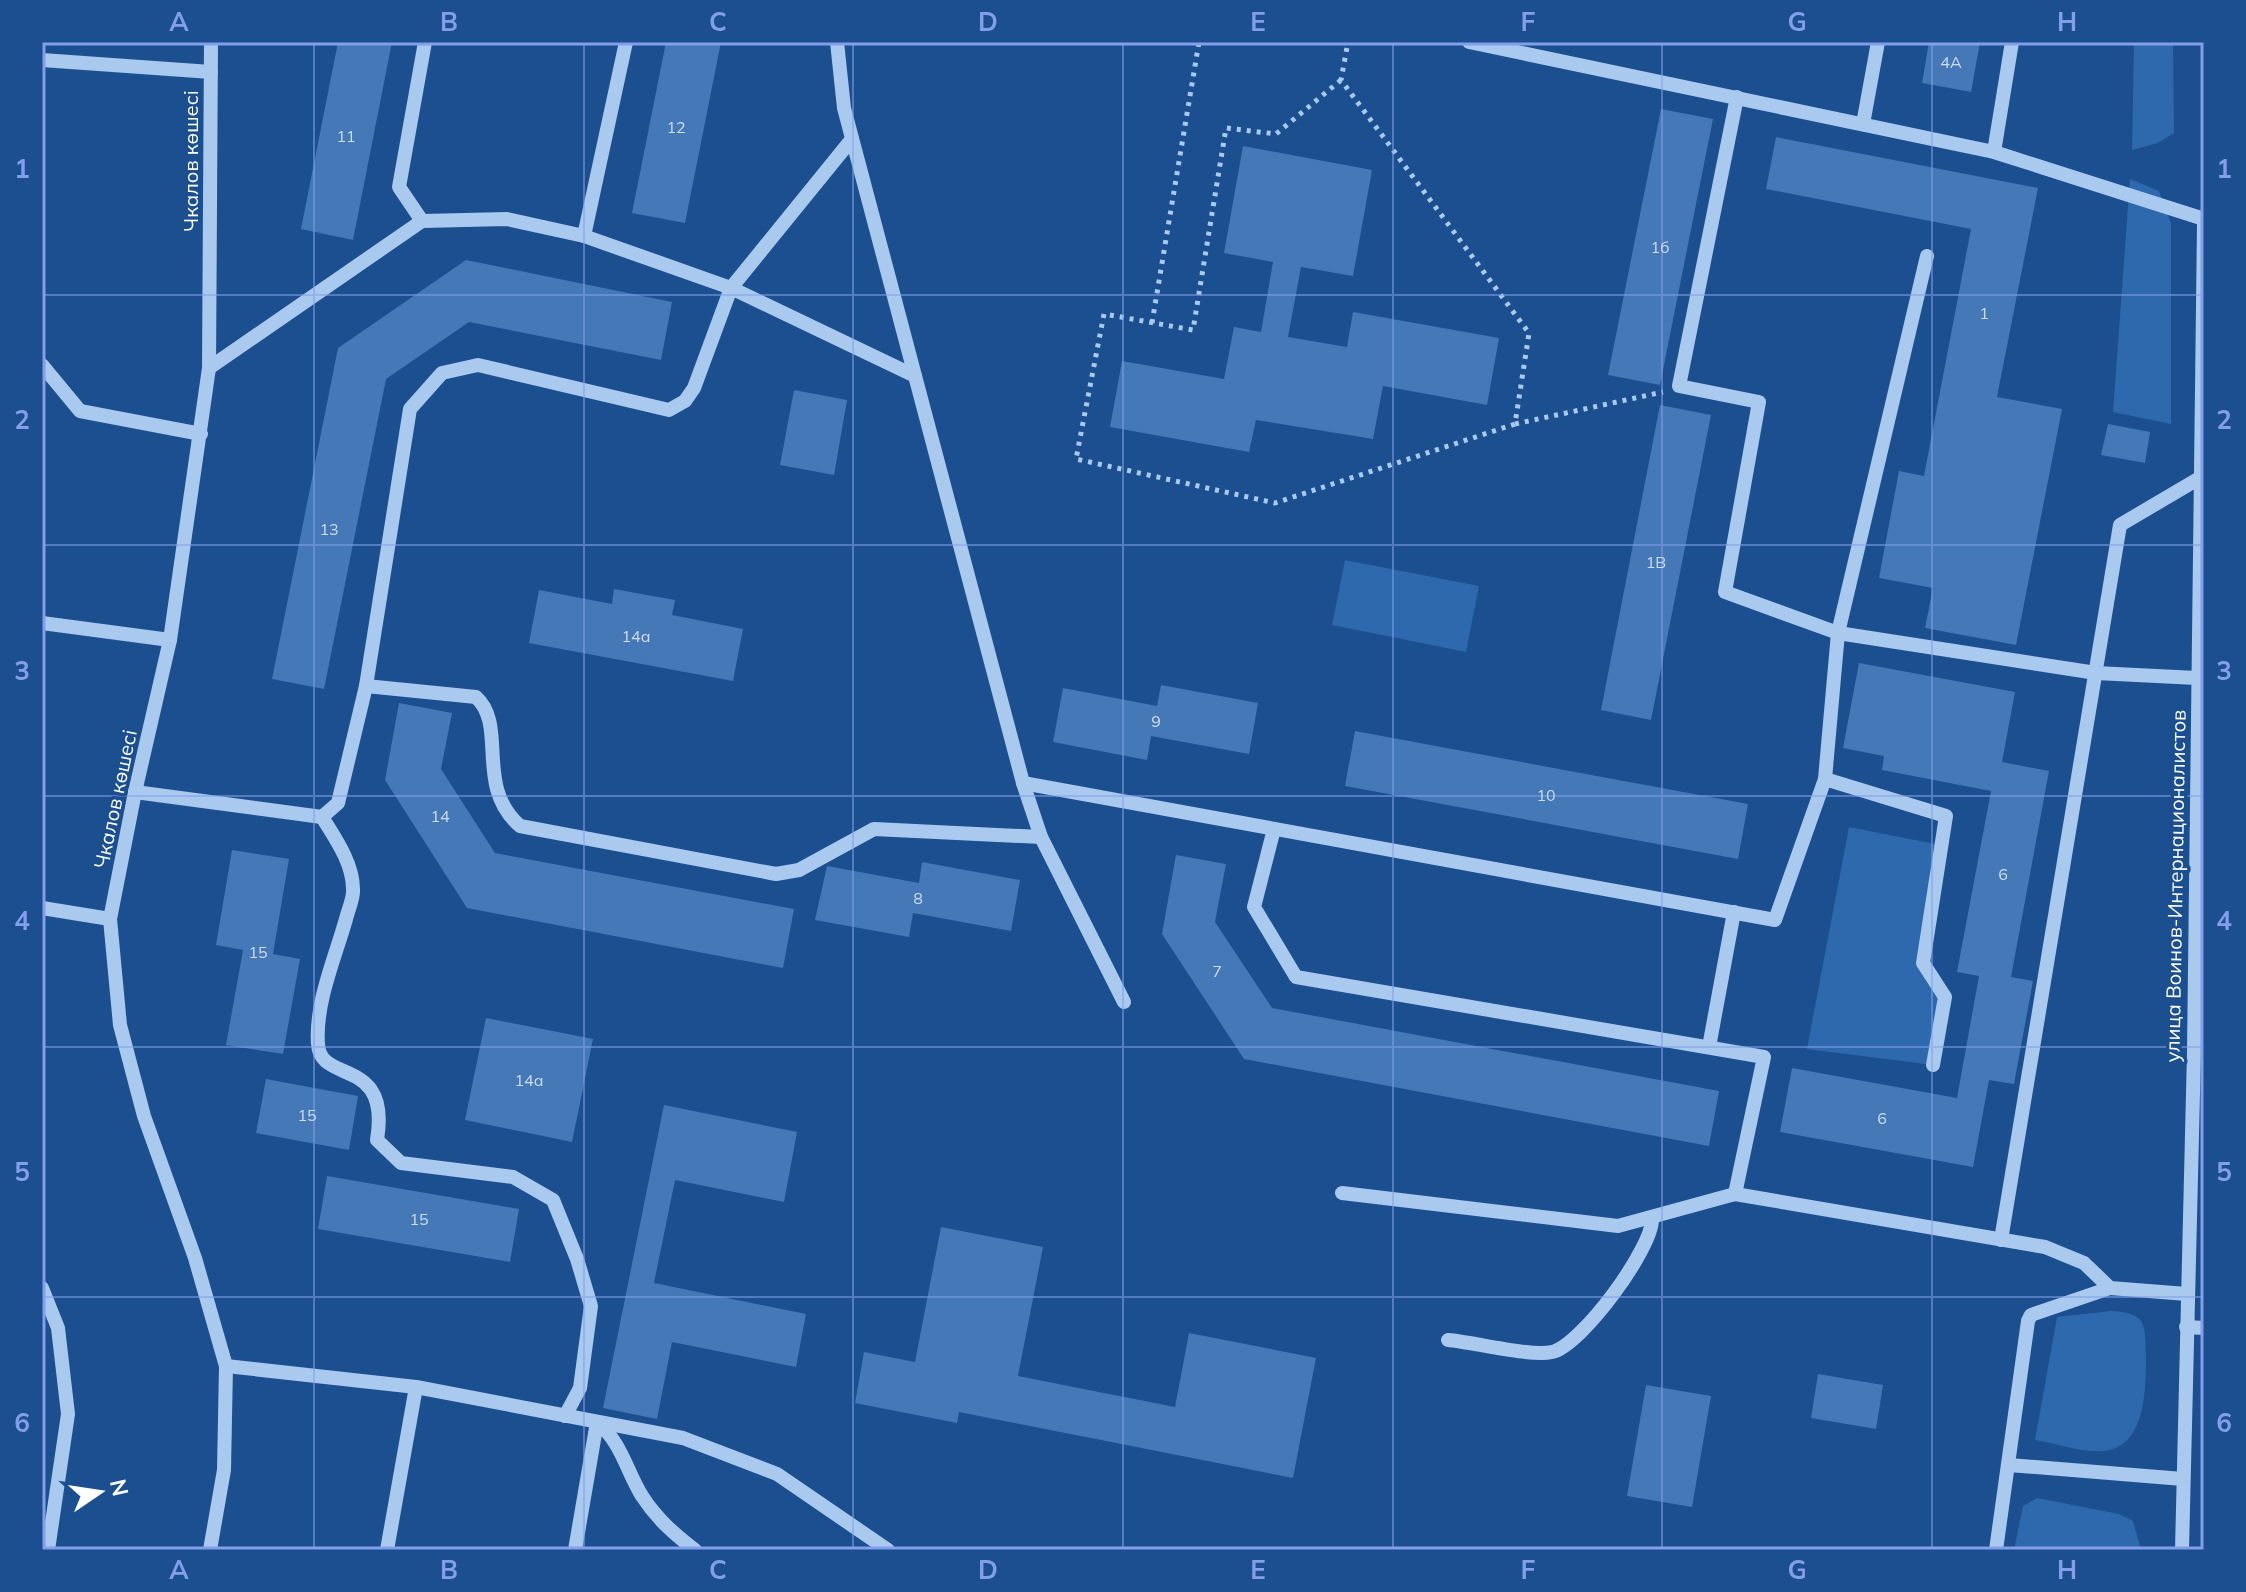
<svg xmlns="http://www.w3.org/2000/svg" width="2246" height="1592" viewBox="0 0 2246 1592" font-family="Mulish,sans-serif">
  <rect width="100%" height="100%" fill="#1b4f8f"/>
  <!-- green -->
  <g fill="#2e69ad">
    <path d="M 2134,42 L 2173,42 L 2174,133 L 2158,143 L 2132,150 Z"/>
    <path d="M 2130,179 L 2159,191 L 2171,223 L 2171,424 L 2113,412 Z"/>
    <path d="M 1345,560 L 1479,586 L 1466,652 L 1332,625 Z"/>
    <path d="M 1849,827 L 1935,844 L 1917,964 L 1938,998 L 1933,1065 L 1807,1049 Z"/>
    <path d="M 2112,1311 C 2122,1312 2134,1312 2141,1321 C 2147,1331 2145,1347 2146,1358 C 2146,1388 2146,1448 2103,1451 C 2082,1453 2056,1443 2035,1440 L 2057,1317 Z"/>
    <path d="M 2037,1498 L 2119,1514 L 2133,1521 L 2141,1550 L 2014,1550 L 2023,1506 Z"/>
  </g>
  <!-- building -->
  <g fill="#4478b7">
    <path d="M 338,42 L 392,42 L 353,240 L 301,229 Z"/>
    <path d="M 666,42 L 721,42 L 685,223 L 632,213 Z"/>
    <path d="M 1929,42 L 1980,42 L 1971,92 L 1922,83 Z"/>
    <path d="M 1661,109 L 1713,119 L 1660,385 L 1608,375 Z"/>
    <path d="M 1776,137 L 2038,188 L 1997,397 L 2062,409 L 2016,645 L 1925,628 L 1933,588 L 1879,578 L 1899,471 L 1924,476 L 1971,229 L 1766,189 Z"/>
    <path d="M 1243,146 L 1372,170 L 1353,276 L 1301,267 L 1288,337 L 1347,347 L 1353,312 L 1499,338 L 1487,405 L 1383,386 L 1373,439 L 1256,420 L 1249,452 L 1110,427 L 1122,361 L 1224,379 L 1234,327 L 1261,332 L 1273,262 L 1224,253 Z"/>
    <path d="M 466,260 L 672,302 L 661,360 L 469,322 L 386,379 L 324,689 L 272,679 L 338,348 Z"/>
    <path d="M 794,390 L 847,400 L 834,475 L 780,465 Z"/>
    <path d="M 1660,405 L 1711,415 L 1651,720 L 1601,710 Z"/>
    <path d="M 2108,424 L 2150,432 L 2145,463 L 2101,455 Z"/>
    <path d="M 614,589 L 675,600 L 672,615 L 743,629 L 733,681 L 529,643 L 539,590 L 612,604 Z"/>
    <path d="M 1859,663 L 2015,692 L 2002,762 L 2049,771 L 2011,977 L 2033,981 L 2014,1084 L 1989,1080 L 1973,1167 L 1780,1132 L 1792,1068 L 1957,1098 L 1979,976 L 1957,972 L 1991,791 L 1882,770 L 1884,756 L 1843,748 Z"/>
    <path d="M 1161,685 L 1258,703 L 1249,754 L 1151,736 L 1147,760 L 1053,742 L 1063,688 L 1157,706 Z"/>
    <path d="M 399,703 L 452,713 L 441,769 L 495,853 L 794,909 L 783,968 L 467,908 L 385,780 Z"/>
    <path d="M 1355,731 L 1748,804 L 1738,859 L 1345,786 Z"/>
    <path d="M 232,850 L 289,859 L 273,954 L 300,959 L 283,1054 L 226,1045 L 243,950 L 216,945 Z"/>
    <path d="M 1176,855 L 1226,864 L 1215,922 L 1272,1008 L 1719,1091 L 1709,1146 L 1244,1059 L 1162,934 Z"/>
    <path d="M 922,862 L 1020,880 L 1011,931 L 913,913 L 909,937 L 815,920 L 827,866 L 919,883 Z"/>
    <path d="M 486,1018 L 593,1039 L 572,1142 L 465,1120 Z"/>
    <path d="M 266,1079 L 358,1096 L 349,1150 L 256,1133 Z"/>
    <path d="M 664,1105 L 797,1132 L 784,1202 L 675,1180 L 654,1283 L 806,1314 L 796,1367 L 672,1342 L 657,1419 L 603,1408 Z"/>
    <path d="M 327,1176 L 519,1209 L 510,1262 L 318,1229 Z"/>
    <path d="M 941,1227 L 1043,1247 L 1018,1376 L 1175,1407 L 1189,1333 L 1316,1358 L 1293,1478 L 959,1412 L 957,1423 L 855,1403 L 864,1352 L 915,1362 Z"/>
    <path d="M 1818,1374 L 1883,1385 L 1876,1429 L 1811,1418 Z"/>
    <path d="M 1646,1385 L 1711,1396 L 1692,1507 L 1627,1496 Z"/>
  </g>
  <g fill="none" stroke-linecap="round" stroke-linejoin="round">
    <!-- path -->
    <g stroke="#a9c9ee" stroke-width="5" stroke-dasharray="4 6" stroke-linecap="butt">
      <path d="M 1341,80 L 1276,134 L 1226,128 L 1193,330 L 1104,314 L 1076,459 L 1275,503 L 1515,424 L 1529,333 L 1341,80 L 1348,42"/>
      <path d="M 1152,323 L 1199,42"/>
      <path d="M 1515,424 L 1663,392"/>
    </g>
    <!-- minor -->
    <g stroke="#a9c9ee" stroke-width="14">
      <path d="M 837,42 L 844,108 L 1023,783 L 1041,837 L 1124,1002"/>
      <path d="M 1469,42 L 1994,152 L 2204,219"/>
      <path d="M 42,60 L 211,72"/>
      <path d="M 1737,97 L 1679,386 L 1759,402 L 1725,592 L 1838,633 L 2096,673 L 2197,678"/>
      <path d="M 1863,124 L 1878,42"/>
      <path d="M 1994,152 L 2012,42"/>
      <path d="M 422,221 L 399,187 L 425,42"/>
      <path d="M 584,236 L 626,42"/>
      <path d="M 42,365 L 80,411 L 201,434"/>
      <path d="M 209,368 L 422,221 L 507,219 L 584,236 L 731,288 L 915,376"/>
      <path d="M 42,623 L 170,640"/>
      <path d="M 366,686 L 476,697 C 508,726 474,786 520,826 L 776,874 L 799,870 L 874,829 L 1041,837"/>
      <path d="M 1825,779 L 1946,816 L 1923,963 L 1945,997 L 1933,1065"/>
      <path d="M 1023,783 L 1775,920 L 1825,779 L 1838,633 L 1927,256"/>
      <path d="M 135,792 L 322,817 L 338,803 L 366,686 L 410,409 L 442,373 L 478,365 L 669,410 L 685,401 L 694,388 L 731,288 L 852,139"/>
      <path d="M 322,817 C 335,838 353,863 353,889 C 354,898 348,910 346,919 C 335,958 315,1003 318,1044 C 320,1085 391,1055 377,1140 L 401,1163 L 513,1177 L 553,1200 L 577,1259 L 591,1306 L 580,1388 L 565,1416"/>
      <path d="M 1274,829 L 1254,907 L 1296,977 L 1764,1057 L 1735,1194 L 2045,1247 L 2084,1263 L 2110,1288 L 2187,1294"/>
      <path d="M 42,908 L 110,919"/>
      <path d="M 1709,1047 L 1734,912"/>
      <path d="M 1342,1193 L 1618,1226 L 1735,1194"/>
      <path d="M 2001,1240 L 2120,525 L 2198,479"/>
      <path d="M 42,1288 L 58,1328 L 68,1414 L 48,1550"/>
      <path d="M 2186,1327 L 2204,1328"/>
      <path d="M 1448,1340 C 1473,1342 1531,1357 1552,1352 C 1581,1346 1654,1247 1652,1218"/>
      <path d="M 226,1366 L 416,1387 L 683,1438 L 777,1474 L 888,1550"/>
      <path d="M 2009,1465 L 2183,1479"/>
      <path d="M 210,1550 L 224,1470 L 226,1366 L 195,1258 L 144,1116 L 120,1025 L 110,919 L 135,792 L 170,640 L 209,368 L 211,42"/>
      <path d="M 387,1550 L 416,1387"/>
      <path d="M 575,1550 L 597,1422 C 622,1443 626,1470 642,1496 C 657,1519 674,1534 695,1550"/>
      <path d="M 1996,1550 L 2028,1321 L 2031,1315 L 2110,1288"/>
      <path d="M 2182,1550 L 2194,1052 L 2204,223"/>
    </g>
  </g>
  <!-- grid -->
  <path fill="none" stroke="#839eea" stroke-width="2" stroke-opacity="0.55" d="M 314,42 L 314,1550M 584,42 L 584,1550M 853,42 L 853,1550M 1123,42 L 1123,1550M 1393,42 L 1393,1550M 1662,42 L 1662,1550M 1932,42 L 1932,1550M 42,295 L 2204,295M 42,545 L 2204,545M 42,796 L 2204,796M 42,1047 L 2204,1047M 42,1297 L 2204,1297"/>
  <g text-anchor="middle" dominant-baseline="central" stroke-width="7" stroke-linejoin="round" paint-order="stroke">
    <!-- number labels -->
    <g font-size="16" fill="#d0dded">
      <text x="1951" y="62">4А</text>
      <text x="676" y="127">12</text>
      <text x="346" y="136">11</text>
      <text x="1660" y="247">1б</text>
      <text x="1984" y="313">1</text>
      <text x="329" y="529">13</text>
      <text x="1656" y="562">1В</text>
      <text x="636" y="636">14а</text>
      <text x="1156" y="721">9</text>
      <text x="1546" y="795">10</text>
      <text x="440" y="816">14</text>
      <text x="2003" y="874">6</text>
      <text x="918" y="898">8</text>
      <text x="258" y="952">15</text>
      <text x="1217" y="971">7</text>
      <text x="529" y="1080">14а</text>
      <text x="307" y="1115">15</text>
      <text x="1882" y="1118">6</text>
      <text x="419" y="1219">15</text>
    </g>
    <!-- street labels -->
    <g font-size="20" fill="#fff" stroke="#1b4f8f">
      <text transform="translate(190 161) rotate(-90)">Чкалов көшесі</text>
      <text transform="translate(115 799) rotate(-78)">Чкалов көшесі</text>
      <text transform="translate(2175 886) rotate(-89)">улица Воинов-Интернационалистов</text>
    </g>
  </g>
  <!-- border -->
  <rect width="2246" height="1592" fill="none" stroke="#1b4f8f" stroke-width="88"/>
  <!-- north arrow -->
  <g transform="translate(100 1492) rotate(77)" stroke="#1b4f8f" stroke-width="6" paint-order="stroke">
  <path d="M0-6L14 30L0 20L-14 30Z" fill="#ffffff"/>
  <text y="-12" font-size="22" font-weight="bold" text-anchor="middle" fill="#ffffff">N</text>
  </g>
  <rect x="44" y="44" width="2158" height="1504" fill="none" stroke="#839eea" stroke-width="3"/>
  <g font-size="26" text-anchor="middle" font-weight="bold" fill="#839eea">
    <text x="179" y="31">A</text>
    <text x="449" y="31">B</text>
    <text x="718" y="31">C</text>
    <text x="988" y="31">D</text>
    <text x="1258" y="31">E</text>
    <text x="1528" y="31">F</text>
    <text x="1797" y="31">G</text>
    <text x="2067" y="31">H</text>
    <text x="22" y="178">1</text>
    <text x="2224" y="178">1</text>
    <text x="22" y="429">2</text>
    <text x="2224" y="429">2</text>
    <text x="22" y="680">3</text>
    <text x="2224" y="680">3</text>
    <text x="22" y="930">4</text>
    <text x="2224" y="930">4</text>
    <text x="22" y="1181">5</text>
    <text x="2224" y="1181">5</text>
    <text x="22" y="1432">6</text>
    <text x="2224" y="1432">6</text>
    <text x="179" y="1579">A</text>
    <text x="449" y="1579">B</text>
    <text x="718" y="1579">C</text>
    <text x="988" y="1579">D</text>
    <text x="1258" y="1579">E</text>
    <text x="1528" y="1579">F</text>
    <text x="1797" y="1579">G</text>
    <text x="2067" y="1579">H</text>
  </g>
</svg>
